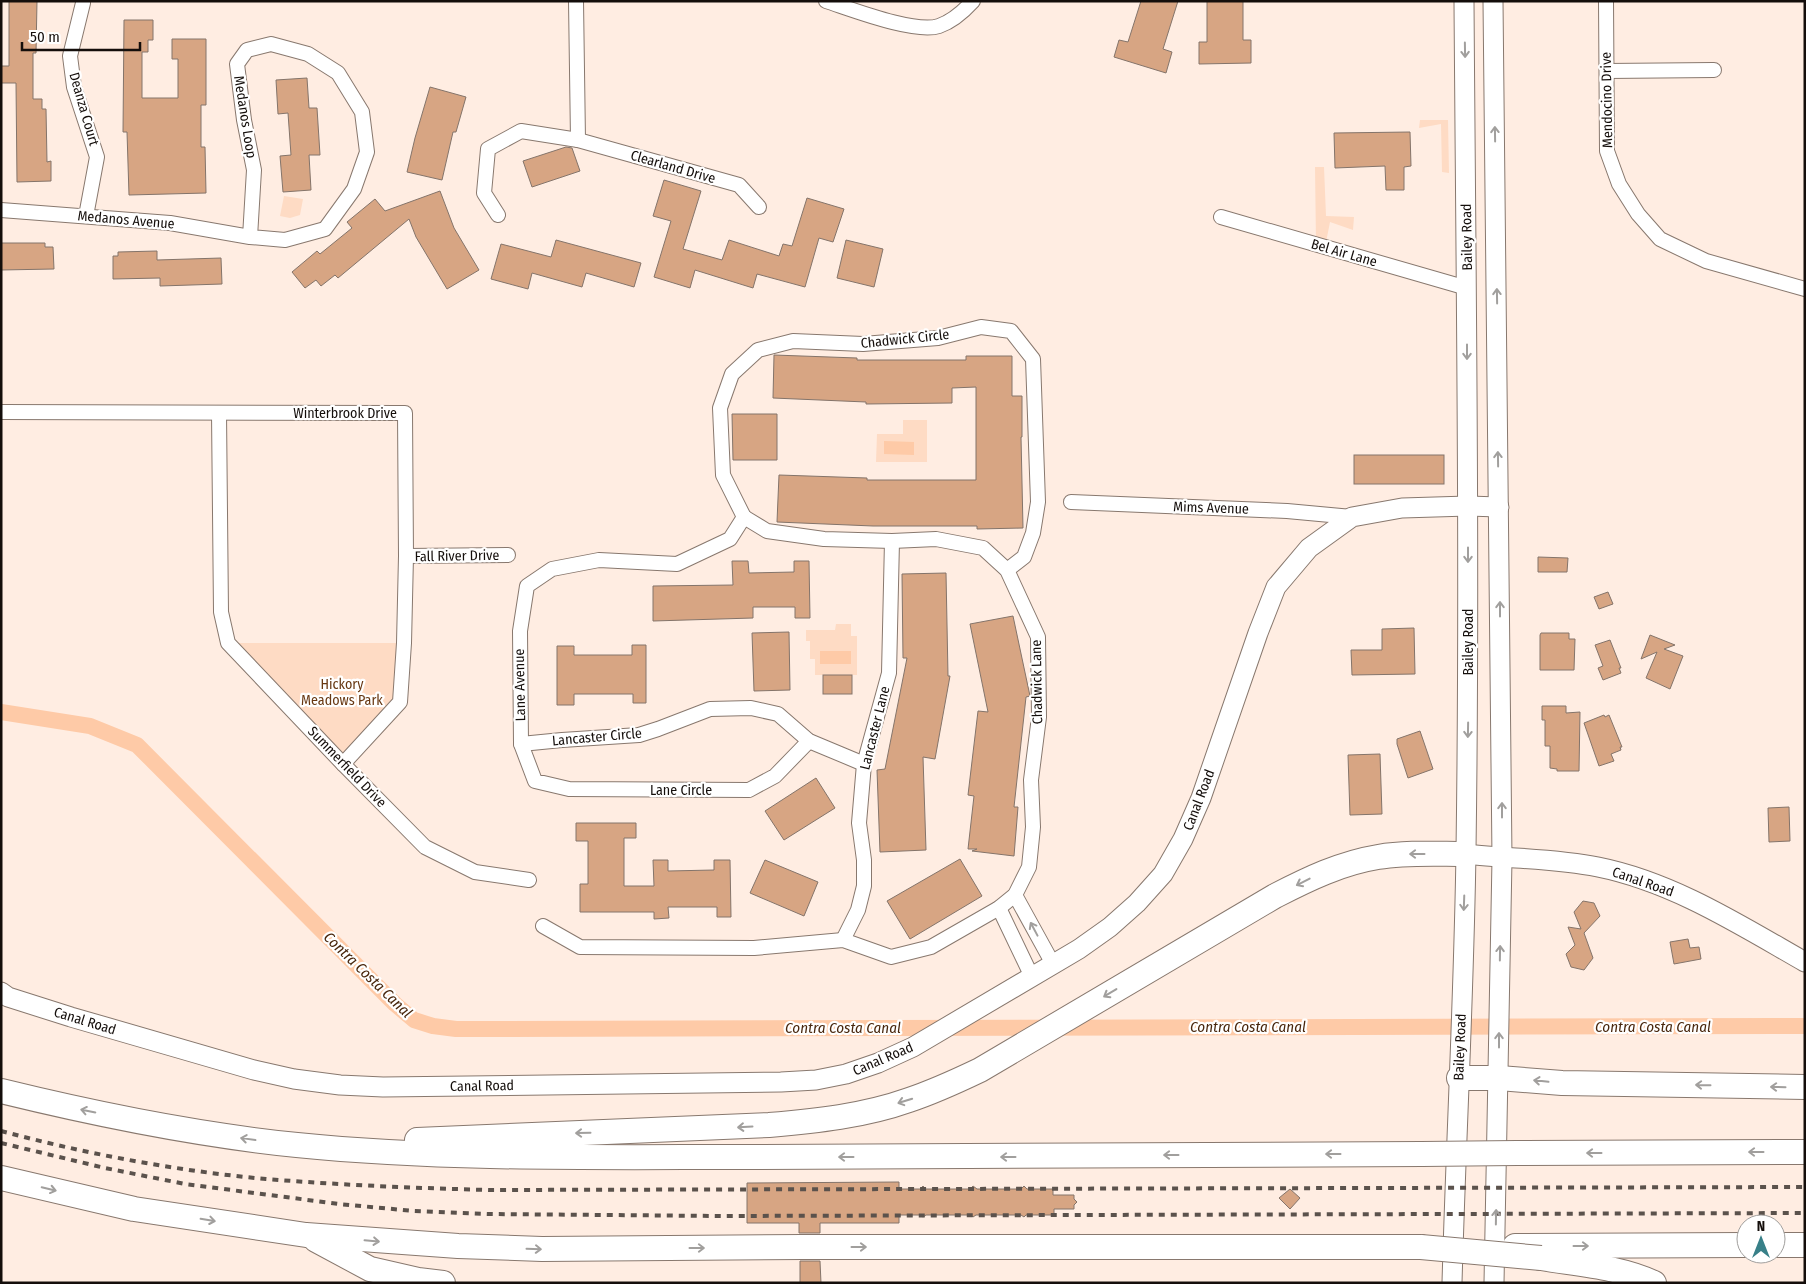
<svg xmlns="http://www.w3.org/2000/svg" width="1806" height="1284" viewBox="0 0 1806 1284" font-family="'Fira Sans Condensed',sans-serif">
  <rect width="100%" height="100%" fill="#ffede2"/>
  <!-- green -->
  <g fill="#fedbc4">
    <path d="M 1420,120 L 1448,120 L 1449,173 L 1442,172 L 1441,124 L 1419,128 Z"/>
    <path d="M 1315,167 L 1324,167 L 1326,216 L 1354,217 L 1353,230 L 1330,222 L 1325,247 L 1316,244 Z"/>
    <path d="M 284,196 L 303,199 L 300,215 L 290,218 L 280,216 Z"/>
    <path d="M 903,420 L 927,420 L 927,462 L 876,462 L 877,434 L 903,434 Z"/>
    <path d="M 836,624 L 851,624 L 851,636 L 857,636 L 857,675 L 815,675 L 815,659 L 810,659 L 810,641 L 806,641 L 806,630 L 835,630 Z"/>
    <path d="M 228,643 L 404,643 L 400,702 L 343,764 Z"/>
  </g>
  <!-- water -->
  <g fill="#fecaa7">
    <path d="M 884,441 L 914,442 L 914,455 L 884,454 Z"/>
    <rect x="820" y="651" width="31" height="13"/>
  </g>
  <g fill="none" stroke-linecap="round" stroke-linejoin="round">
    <!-- canal -->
    <path stroke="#fecaa7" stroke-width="16" d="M 1,712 L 90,726 L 137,745 L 395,1004 L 414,1020 L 433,1026 L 456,1029 L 1805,1026"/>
  </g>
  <!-- building -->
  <g fill="#d7a583" stroke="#84746a">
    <path d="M 9,1 L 37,1 L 36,53 L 33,53 L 33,99 L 42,99 L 42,109 L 46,109 L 47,162 L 51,161 L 51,181 L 17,182 L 16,83 L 1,83 L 1,66 L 9,66 Z"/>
    <path d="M 1141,1 L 1178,1 L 1163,49 L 1172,52 L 1166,73 L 1114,57 L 1119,40 L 1128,42 Z"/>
    <path d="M 1207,1 L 1243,1 L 1243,40 L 1251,40 L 1251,63 L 1199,64 L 1199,42 L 1207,42 Z"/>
    <path d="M 124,20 L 153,20 L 153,40 L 148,40 L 148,52 L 142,52 L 142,98 L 178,98 L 178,59 L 172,59 L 172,39 L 206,39 L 206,105 L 201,105 L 201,147 L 205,147 L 206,193 L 129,195 L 127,132 L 123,132 Z"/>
    <path d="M 307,78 L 309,108 L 317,108 L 320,155 L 309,155 L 311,190 L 283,192 L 280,156 L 291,155 L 288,113 L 278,114 L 276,80 Z"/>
    <path d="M 430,87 L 466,97 L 456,132 L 453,132 L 442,180 L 407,172 L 415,138 Z"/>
    <path d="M 1410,132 L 1411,166 L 1404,167 L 1404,190 L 1386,190 L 1385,166 L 1335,168 L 1334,133 Z"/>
    <path d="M 566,147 L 572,148 L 580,171 L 532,187 L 523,161 Z"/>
    <path d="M 664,180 L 701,191 L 683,249 L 722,260 L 729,240 L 779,256 L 783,244 L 792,246 L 807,198 L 844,209 L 833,242 L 819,238 L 805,287 L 757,274 L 753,288 L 695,270 L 690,288 L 654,277 L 671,221 L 653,216 Z"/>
    <path d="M 440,191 L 454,228 L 479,270 L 447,289 L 416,237 L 409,219 L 338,278 L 335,275 L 321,286 L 316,280 L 305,288 L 292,272 L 317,251 L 320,254 L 352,228 L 347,222 L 375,199 L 385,211 Z"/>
    <path d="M 556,240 L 641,263 L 634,287 L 586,273 L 582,287 L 532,273 L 528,289 L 491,279 L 501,244 L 551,257 Z"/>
    <path d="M 846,240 L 883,249 L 874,287 L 837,278 Z"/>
    <path d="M 1,243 L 45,243 L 45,247 L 53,247 L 54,269 L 1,270 Z"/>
    <path d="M 157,251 L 157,260 L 221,258 L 222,284 L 160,286 L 160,278 L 113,279 L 113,256 L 118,256 L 118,252 Z"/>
    <path d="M 774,355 L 857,358 L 857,360 L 966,360 L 966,356 L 1012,356 L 1012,396 L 1022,396 L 1022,437 L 1021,437 L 1023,528 L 977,529 L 977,526 L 873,526 L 777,522 L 779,475 L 867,478 L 867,480 L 976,480 L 976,387 L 952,388 L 952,403 L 866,404 L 866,402 L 773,398 Z"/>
    <path d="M 732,414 L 777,414 L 777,460 L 733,460 Z"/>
    <rect x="1354" y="455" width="90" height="29"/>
    <path d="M 1538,557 L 1568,558 L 1567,572 L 1538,572 Z"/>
    <path d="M 732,561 L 748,561 L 749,573 L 794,572 L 794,561 L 809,561 L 810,618 L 795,618 L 795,607 L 753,607 L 753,618 L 653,621 L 653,586 L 733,585 Z"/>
    <path d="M 946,573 L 948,676 L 950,676 L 935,759 L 923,757 L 926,850 L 880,852 L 877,770 L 885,769 L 907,658 L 903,658 L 902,574 Z"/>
    <path d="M 1608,592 L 1613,604 L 1599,609 L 1594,597 Z"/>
    <path d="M 1013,616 L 1030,696 L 1026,697 L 1014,807 L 1018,807 L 1014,856 L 972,851 L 977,849 L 968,849 L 974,796 L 968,795 L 978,711 L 988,712 L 970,624 Z"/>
    <path d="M 1414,628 L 1415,674 L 1352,675 L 1351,650 L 1382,650 L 1382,629 Z"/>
    <path d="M 789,632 L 790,690 L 754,691 L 752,633 Z"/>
    <path d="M 1541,633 L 1569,633 L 1569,639 L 1575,639 L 1574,670 L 1540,670 L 1540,635 Z"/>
    <path d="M 1650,635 L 1675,645 L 1664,649 L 1683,656 L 1670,689 L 1646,678 L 1657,652 L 1641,659 Z"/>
    <path d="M 1610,640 L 1621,668 L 1619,668 L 1621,673 L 1603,680 L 1598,668 L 1603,666 L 1595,645 Z"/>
    <path d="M 632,645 L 646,645 L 646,703 L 633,703 L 633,694 L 574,694 L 574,705 L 557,705 L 557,646 L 574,646 L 574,655 L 632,655 Z"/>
    <rect x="823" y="675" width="29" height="19"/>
    <path d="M 1542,706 L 1566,706 L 1566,713 L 1580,712 L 1579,771 L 1557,771 L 1557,769 L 1550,768 L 1550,746 L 1545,746 L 1545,720 L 1542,720 Z"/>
    <path d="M 1604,715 L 1605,717 L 1609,715 L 1622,747 L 1620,747 L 1621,750 L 1611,754 L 1614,761 L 1599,766 L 1584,723 Z"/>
    <path d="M 1420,731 L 1433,769 L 1408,778 L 1397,744 L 1397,739 Z"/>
    <path d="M 1380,754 L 1382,814 L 1350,815 L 1348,755 Z"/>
    <path d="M 816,778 L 835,808 L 784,840 L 765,811 Z"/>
    <path d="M 1789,807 L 1790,841 L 1769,842 L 1768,808 Z"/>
    <path d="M 576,823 L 636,823 L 636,838 L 624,838 L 624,886 L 654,886 L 653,860 L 668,860 L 668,871 L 714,870 L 714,860 L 730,860 L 731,917 L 717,917 L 717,907 L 668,907 L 669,918 L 654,919 L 654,912 L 580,912 L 580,884 L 588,884 L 588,841 L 576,841 Z"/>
    <path d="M 960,859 L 982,896 L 910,939 L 887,901 Z"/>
    <path d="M 765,860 L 818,882 L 804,916 L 750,893 Z"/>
    <path d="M 1583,901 L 1594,903 L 1600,916 L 1584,933 L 1593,958 L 1584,970 L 1571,967 L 1566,954 L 1575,945 L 1568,927 L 1581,929 L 1574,912 Z"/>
    <path d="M 1688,939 L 1690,948 L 1699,947 L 1701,959 L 1674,964 L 1670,942 Z"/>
    <path d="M 899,1182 L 899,1189 L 920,1189 L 923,1186 L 926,1189 L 970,1189 L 973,1186 L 977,1189 L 1021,1189 L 1024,1186 L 1027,1189 L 1053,1189 L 1053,1195 L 1074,1195 L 1074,1199 L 1077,1202 L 1074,1205 L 1074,1209 L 1054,1209 L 1054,1215 L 1026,1215 L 1024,1217 L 1021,1215 L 976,1215 L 973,1217 L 971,1215 L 926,1215 L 923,1217 L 920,1215 L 899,1215 L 899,1223 L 820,1223 L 820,1233 L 799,1233 L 799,1223 L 747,1223 L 747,1183 Z"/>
    <path d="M 1290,1189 L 1300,1198 L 1290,1209 L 1279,1198 Z"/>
    <path d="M 800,1261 L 820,1261 L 821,1283 L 800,1283 Z"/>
  </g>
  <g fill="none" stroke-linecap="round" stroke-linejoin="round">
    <defs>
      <g id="street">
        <path d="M 576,1 L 578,140"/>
        <path d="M 826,1 C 851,9 915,34 939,26 C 953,21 963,12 973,1"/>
        <path d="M 1606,1 L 1607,151 L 1619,184 L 1638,214 L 1660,239 L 1706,261 L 1805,289"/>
        <path d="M 83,3 L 70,56 L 74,87 L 97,157 L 86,216"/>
        <path d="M 1607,71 L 1714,70"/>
        <path d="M 1,210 L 170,223 L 250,237 L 285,240 L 325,229 L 354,189 L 367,152 L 362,112 L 338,73 L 308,54 L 271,44 L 247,50 L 237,64 L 244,120 L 254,170 L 250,237"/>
        <path d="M 498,215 L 484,193 L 488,149 L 521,131 L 578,140 L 739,185 L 759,207"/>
        <path d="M 1221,217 L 1467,288"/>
        <path d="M 1,412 L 405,413 L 406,556 L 404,643 L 400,702 L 343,764"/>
        <path d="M 219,413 L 221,612 L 228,643 L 343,764 L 425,847 L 475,872 L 529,880"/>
        <path d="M 1071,502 L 1287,511 L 1352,517"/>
        <path d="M 744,517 L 730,539 L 677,564 L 599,560 L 552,569 L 527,586 L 520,631 L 521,744 L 535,781 L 569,789 L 749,790 L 775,776 L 809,741"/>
        <path d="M 744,517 L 723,475 L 720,408 L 732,374 L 758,350 L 793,341 L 863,344 L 938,338 L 981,327 L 1011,331 L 1033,359 L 1038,502 L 1033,533 L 1024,557 L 1007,570"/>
        <path d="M 406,556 L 508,555"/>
        <path d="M 521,744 L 562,740 L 639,735 L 658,729 L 710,709 L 751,708 L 778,714 L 809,741 L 864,764"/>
        <path d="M 1015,895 L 1053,964"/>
        <path d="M 999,908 L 1032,977"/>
        <path d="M 543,926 L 580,947 L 754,948 L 843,940 L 891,957 L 931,947 L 999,908 L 1015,895 L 1029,867 L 1033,827 L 1031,780 L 1039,717 L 1038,637 L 1007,570 L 983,548 L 936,539 L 892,541 L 824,539 L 767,531 L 744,517"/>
        <path d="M 843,940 L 858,910 L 864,886 L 864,860 L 859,823 L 864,764 L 889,673 L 892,541"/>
      </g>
      <g id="secondary">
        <path d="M 1493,1 L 1502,859 L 1494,1283"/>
        <path d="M 1466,854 C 1510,859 1555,858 1598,867 C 1673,882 1740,925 1805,962"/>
        <path d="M 1,992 L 8,997 L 71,1017 L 254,1070 L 294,1079 L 340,1085 L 383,1087 L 781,1082 L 816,1080 L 846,1074 L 878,1063 L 913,1047 L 1079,949 L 1110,927 L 1137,903 L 1163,874 L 1183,839 L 1201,798 L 1258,633 L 1276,587 L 1309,548 L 1352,517 L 1402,508 L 1468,506 L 1499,507"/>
        <path d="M 1452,1283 C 1456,1139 1464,995 1466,851 C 1470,568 1466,285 1464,1"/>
      </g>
      <g id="highway">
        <path d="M 1459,1078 L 1499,1078 L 1562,1083 L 1805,1087"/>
        <path d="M 1,1091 C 99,1115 197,1135 297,1145 C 447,1160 598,1157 748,1157 C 973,1157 1198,1154 1422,1154"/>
        <path d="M 417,1140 L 769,1125 C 816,1121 864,1116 909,1100 C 933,1092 957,1081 980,1070 L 1275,896 C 1308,879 1341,863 1378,857 C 1407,852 1437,854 1466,854"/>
        <path d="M 1517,1153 L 1805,1152"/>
        <path d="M 1,1178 L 134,1209 L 306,1235 L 458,1246 L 542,1249 L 803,1247 L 1421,1247"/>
        <path d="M 316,1240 L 370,1269 L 418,1280 L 443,1283"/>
        <path d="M 1776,1245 L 1805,1245"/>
        <path d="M 1515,1246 L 1746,1245"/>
        <path d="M 1541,1258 C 1576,1264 1621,1267 1654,1283"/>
      </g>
    </defs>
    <!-- street casing -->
    <use href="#street" stroke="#88786e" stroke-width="16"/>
    <!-- secondary casing -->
    <use href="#secondary" stroke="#88786e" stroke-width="21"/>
    <!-- highway casing -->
    <use href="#highway" stroke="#88786e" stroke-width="26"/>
    <!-- street -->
    <use href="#street" stroke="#fff" stroke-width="14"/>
    <!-- secondary -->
    <use href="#secondary" stroke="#fff" stroke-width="19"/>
    <!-- highway -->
    <use href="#highway" stroke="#fff" stroke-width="24"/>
    <!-- rail -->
    <g stroke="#5b524c" stroke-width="4" stroke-dasharray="6 6" stroke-linecap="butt">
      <path d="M 1,1131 C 87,1154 177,1171 266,1179 C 340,1185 414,1188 489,1190 L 1805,1187"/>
      <path d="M 1,1143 L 105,1168 L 185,1184 L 339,1204 L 414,1211 L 489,1214 L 722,1216 L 1805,1213"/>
    </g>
    <defs>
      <g id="highway-bridge">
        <path d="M 1422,1154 L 1517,1153"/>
        <path d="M 1421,1247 L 1541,1258"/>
      </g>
    </defs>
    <!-- highway-bridge casing -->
    <use href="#highway-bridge" stroke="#88786e" stroke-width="26" stroke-linecap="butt"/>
    <!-- highway-bridge -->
    <use href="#highway-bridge" stroke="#fff" stroke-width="24"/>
  </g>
  <!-- one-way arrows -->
  <defs><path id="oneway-shaft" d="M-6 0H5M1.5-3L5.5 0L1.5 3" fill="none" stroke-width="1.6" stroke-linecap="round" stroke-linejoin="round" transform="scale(1.25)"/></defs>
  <g stroke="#a19f9d">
    <use href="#oneway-shaft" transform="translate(1465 50) rotate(89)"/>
    <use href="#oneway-shaft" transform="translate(1495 134) rotate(-91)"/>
    <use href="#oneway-shaft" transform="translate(1497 296) rotate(-91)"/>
    <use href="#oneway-shaft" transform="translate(1467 352) rotate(90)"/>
    <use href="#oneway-shaft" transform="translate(1498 459) rotate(-91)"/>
    <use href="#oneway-shaft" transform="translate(1468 555) rotate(90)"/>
    <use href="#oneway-shaft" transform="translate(1500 609) rotate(-90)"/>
    <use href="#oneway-shaft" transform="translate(1468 730) rotate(91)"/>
    <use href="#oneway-shaft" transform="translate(1502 810) rotate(-90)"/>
    <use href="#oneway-shaft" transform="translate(1417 854) rotate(-180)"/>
    <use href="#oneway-shaft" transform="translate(1303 882) rotate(153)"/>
    <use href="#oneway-shaft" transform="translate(1464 903) rotate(92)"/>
    <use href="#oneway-shaft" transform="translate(1034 929) rotate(-118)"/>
    <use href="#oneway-shaft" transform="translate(1500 953) rotate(-89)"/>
    <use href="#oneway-shaft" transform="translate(1110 993) rotate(149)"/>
    <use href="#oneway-shaft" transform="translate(1499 1040) rotate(-90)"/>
    <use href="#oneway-shaft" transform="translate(1541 1081) rotate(-174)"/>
    <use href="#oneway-shaft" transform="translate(1703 1085) rotate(-179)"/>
    <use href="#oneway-shaft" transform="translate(1778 1087) rotate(-179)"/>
    <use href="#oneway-shaft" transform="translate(905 1101) rotate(163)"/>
    <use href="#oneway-shaft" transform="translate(88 1111) rotate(-169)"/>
    <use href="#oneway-shaft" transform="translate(745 1127) rotate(177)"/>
    <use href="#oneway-shaft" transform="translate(583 1133) rotate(179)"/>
    <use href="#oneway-shaft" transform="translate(248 1139) rotate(-172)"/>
    <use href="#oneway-shaft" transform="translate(1756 1152) rotate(180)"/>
    <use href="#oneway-shaft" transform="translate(1594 1153) rotate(180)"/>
    <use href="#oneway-shaft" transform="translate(1333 1154) rotate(180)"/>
    <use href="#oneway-shaft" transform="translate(1171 1155) rotate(180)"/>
    <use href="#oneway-shaft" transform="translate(846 1157) rotate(-180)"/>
    <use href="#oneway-shaft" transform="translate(1008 1157) rotate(180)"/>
    <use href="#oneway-shaft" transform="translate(49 1189) rotate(13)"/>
    <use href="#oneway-shaft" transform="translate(1496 1217) rotate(-89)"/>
    <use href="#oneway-shaft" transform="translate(208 1220) rotate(9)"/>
    <use href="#oneway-shaft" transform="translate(372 1241) rotate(5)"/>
    <use href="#oneway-shaft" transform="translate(1581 1246)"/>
    <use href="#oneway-shaft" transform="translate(859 1247)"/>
    <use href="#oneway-shaft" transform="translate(697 1248)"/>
    <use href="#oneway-shaft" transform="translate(534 1249) rotate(2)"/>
  </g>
  <g text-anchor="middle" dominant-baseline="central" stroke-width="4.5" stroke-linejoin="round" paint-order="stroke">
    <!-- street labels -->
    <g font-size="14" fill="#140e0b" stroke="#fff">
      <text transform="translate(1607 100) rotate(-91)">Mendocino Drive</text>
      <text transform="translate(84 109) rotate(74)">Deanza Court</text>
      <text transform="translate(245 117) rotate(81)">Medanos Loop</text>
      <text transform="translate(673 167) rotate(16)">Clearland Drive</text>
      <text transform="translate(126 220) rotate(5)">Medanos Avenue</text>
      <text transform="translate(1467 237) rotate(-91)">Bailey Road</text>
      <text transform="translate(1344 253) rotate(16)">Bel Air Lane</text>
      <text transform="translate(905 339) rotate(-6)">Chadwick Circle</text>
      <text x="345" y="413">Winterbrook Drive</text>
      <text transform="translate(1211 508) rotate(2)">Mims Avenue</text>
      <text transform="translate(457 556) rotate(-1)">Fall River Drive</text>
      <text transform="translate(1468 642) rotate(-90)">Bailey Road</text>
      <text transform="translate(1037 682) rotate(-91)">Chadwick Lane</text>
      <text transform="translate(520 685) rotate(-91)">Lane Avenue</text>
      <text transform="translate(875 728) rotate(-76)">Lancaster Lane</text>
      <text transform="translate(597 737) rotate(-5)">Lancaster Circle</text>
      <text transform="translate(347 767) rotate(46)">Summerfield Drive</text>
      <text x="681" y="790">Lane Circle</text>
      <text transform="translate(1199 800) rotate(-69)">Canal Road</text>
      <text transform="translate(1643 882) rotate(19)">Canal Road</text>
      <text transform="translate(85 1021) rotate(17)">Canal Road</text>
      <text transform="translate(1460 1047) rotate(-88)">Bailey Road</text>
      <text transform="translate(883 1059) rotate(-23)">Canal Road</text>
      <text transform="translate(482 1086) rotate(-1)">Canal Road</text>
    </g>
    <!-- park labels -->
    <g font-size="14" fill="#683812" stroke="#fff">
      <text x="342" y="684">Hickory<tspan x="342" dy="16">Meadows Park</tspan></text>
    </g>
    <!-- water labels -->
    <g font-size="15" font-style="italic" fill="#48260c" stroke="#fff">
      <text transform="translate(368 975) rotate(44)">Contra Costa Canal</text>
      <text x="1248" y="1027">Contra Costa Canal</text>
      <text x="1653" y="1027">Contra Costa Canal</text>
      <text x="843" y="1028">Contra Costa Canal</text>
    </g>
  </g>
  <!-- border -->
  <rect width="1806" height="1284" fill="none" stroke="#140e0b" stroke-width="5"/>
  <!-- north arrow -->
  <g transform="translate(1761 1239)"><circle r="24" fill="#ffffff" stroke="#a19f9d"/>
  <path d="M0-4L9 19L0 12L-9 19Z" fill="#388088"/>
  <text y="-8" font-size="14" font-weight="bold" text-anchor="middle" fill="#140e0b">N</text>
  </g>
  <!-- scale -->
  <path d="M22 42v8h118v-8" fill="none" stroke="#140e0b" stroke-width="2.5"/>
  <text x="30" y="42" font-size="15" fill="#140e0b" stroke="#ffffff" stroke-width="4" paint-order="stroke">50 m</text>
</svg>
